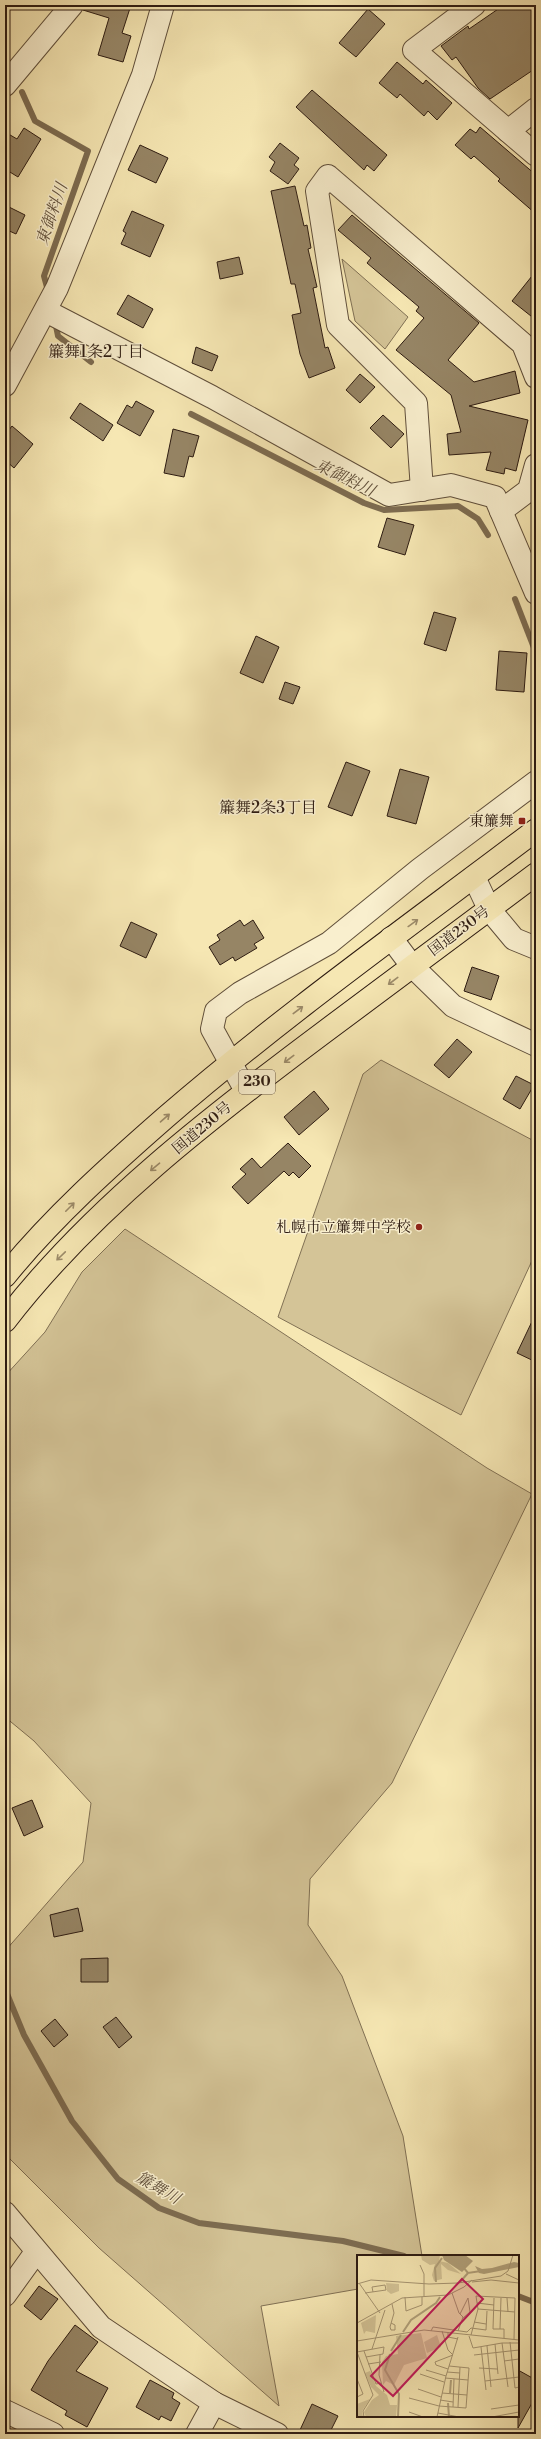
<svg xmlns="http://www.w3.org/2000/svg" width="541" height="2439" viewBox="0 0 541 2439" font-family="'Libre Bodoni','Noto Serif JP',serif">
  <rect width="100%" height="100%" fill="#f6e7b3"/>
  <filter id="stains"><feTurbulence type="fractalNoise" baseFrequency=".005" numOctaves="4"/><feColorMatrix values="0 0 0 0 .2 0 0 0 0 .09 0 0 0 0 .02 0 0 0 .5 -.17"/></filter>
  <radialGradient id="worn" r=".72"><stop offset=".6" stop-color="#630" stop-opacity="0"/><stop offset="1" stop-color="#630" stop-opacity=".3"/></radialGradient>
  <!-- green -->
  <g fill="#d4c497" stroke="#807054">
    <path d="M 342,259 L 408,317 L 385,349 L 355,321 Z"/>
    <path d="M 381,1060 L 536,1142 L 536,1252 L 461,1415 L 278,1317 L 363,1074 Z"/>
    <path d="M 125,1229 L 487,1468 L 532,1494 L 392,1783 L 310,1879 L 308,1925 L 342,1976 L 403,2136 L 422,2256 L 358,2256 L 358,2289 L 261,2306 L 279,2406 L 99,2248 L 5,2154 L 5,1951 L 83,1862 L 91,1803 L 34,1741 L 5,1717 L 5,1376 L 45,1332 L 82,1272 Z"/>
    <path d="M 5,2419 L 37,2434 L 5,2434 Z"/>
  </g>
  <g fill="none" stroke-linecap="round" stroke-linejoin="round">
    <!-- stream -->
    <g stroke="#7d6c51" stroke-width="6">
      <path d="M 5,9 L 10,5"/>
      <path d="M 5,54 L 6,57"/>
      <path d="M 22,92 L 35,121 L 88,151 L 44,276 L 48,291"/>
      <path d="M 55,321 L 58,336 L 91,362"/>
      <path d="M 191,414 L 364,503 L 384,510 L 458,506 L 478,519 L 488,535"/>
      <path d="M 515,599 L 536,653"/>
      <path d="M 5,1989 L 24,2035 L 72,2121 L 118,2179 L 159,2208 L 199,2223 L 343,2241 L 404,2256"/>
      <path d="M 518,2296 L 536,2303"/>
    </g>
  </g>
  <!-- building -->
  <g fill="#968565" stroke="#2d1b11">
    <path d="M 84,5 L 131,5 L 122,33 L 131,36 L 123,62 L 98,55 L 109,18 L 83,10 Z"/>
    <path d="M 504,5 L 536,5 L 536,68 L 490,99 L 478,88 L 456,57 L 452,60 L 441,46 L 468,26 L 469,29 Z"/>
    <path d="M 368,9 L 385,24 L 356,57 L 339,43 Z"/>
    <path d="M 397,62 L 423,84 L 426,80 L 452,103 L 437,120 L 428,111 L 424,116 L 400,94 L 397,98 L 379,83 Z"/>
    <path d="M 312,90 L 387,155 L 374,171 L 367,165 L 364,170 L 296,107 Z"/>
    <path d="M 480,127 L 536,175 L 536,214 L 498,181 L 500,179 L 474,156 L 471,159 L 455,145 L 470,129 L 476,133 Z"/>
    <path d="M 24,128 L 41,139 L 18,177 L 5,169 L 5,132 L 17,139 Z"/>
    <path d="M 280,143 L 299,158 L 294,165 L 299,169 L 288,184 L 270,171 L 275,162 L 269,157 Z"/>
    <path d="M 140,145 L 168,158 L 156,183 L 128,170 Z"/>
    <path d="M 295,186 L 304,226 L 307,225 L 311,248 L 308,249 L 317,287 L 313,288 L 325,348 L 328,347 L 335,368 L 309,378 L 300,354 L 292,315 L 301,313 L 295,284 L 291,284 L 271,191 Z"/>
    <path d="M 5,205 L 25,215 L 16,234 L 5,229 Z"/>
    <path d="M 132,211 L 164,225 L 150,257 L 121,244 L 126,233 L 123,231 Z"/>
    <path d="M 352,215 L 479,323 L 448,360 L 474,382 L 515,371 L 520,393 L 469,406 L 528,420 L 516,471 L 505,468 L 504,474 L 486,470 L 491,452 L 449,455 L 447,434 L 461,432 L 451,395 L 396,350 L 424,318 L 416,311 L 419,307 L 367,263 L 371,258 L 338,230 Z"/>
    <path d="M 239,257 L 243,274 L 220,279 L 217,262 Z"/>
    <path d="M 536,271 L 536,320 L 512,301 Z"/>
    <path d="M 128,295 L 153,309 L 143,328 L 117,314 Z"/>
    <path d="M 196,347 L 218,356 L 212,371 L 192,363 Z"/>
    <path d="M 360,374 L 375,387 L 360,403 L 346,390 Z"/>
    <path d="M 136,401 L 154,411 L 140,436 L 117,423 L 127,405 L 132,408 Z"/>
    <path d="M 80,403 L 113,425 L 103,441 L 70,418 Z"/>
    <path d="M 383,415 L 404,434 L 391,448 L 370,428 Z"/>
    <path d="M 12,426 L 33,444 L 14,468 L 5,460 L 5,435 Z"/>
    <path d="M 173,429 L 199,436 L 193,457 L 189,456 L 184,477 L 164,473 Z"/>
    <path d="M 387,518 L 414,525 L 405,555 L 378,547 Z"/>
    <path d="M 434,612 L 456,618 L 446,651 L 424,644 Z"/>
    <path d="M 256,636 L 279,647 L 263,683 L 240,673 Z"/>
    <path d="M 499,651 L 527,653 L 524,692 L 496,690 Z"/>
    <path d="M 285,682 L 300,687 L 293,704 L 279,699 Z"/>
    <path d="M 346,762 L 370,771 L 352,816 L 328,807 Z"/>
    <path d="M 400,769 L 429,777 L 416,824 L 387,816 Z"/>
    <path d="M 240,920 L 244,926 L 253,920 L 264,938 L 254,944 L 257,948 L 235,961 L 233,957 L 220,965 L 209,947 L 220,940 L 217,935 Z"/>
    <path d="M 131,922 L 157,934 L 146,958 L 120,946 Z"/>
    <path d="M 472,967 L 499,976 L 491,1000 L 464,991 Z"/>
    <path d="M 457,1039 L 472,1052 L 449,1078 L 434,1065 Z"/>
    <path d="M 516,1076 L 534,1085 L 520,1109 L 503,1099 Z"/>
    <path d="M 314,1091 L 329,1109 L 299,1135 L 284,1117 Z"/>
    <path d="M 288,1143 L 311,1166 L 299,1178 L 293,1172 L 289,1176 L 284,1171 L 248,1204 L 232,1187 L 246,1174 L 240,1169 L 252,1158 L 261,1168 Z"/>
    <path d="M 536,1313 L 536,1362 L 517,1353 Z"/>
    <path d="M 32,1800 L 43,1827 L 24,1836 L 12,1808 Z"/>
    <path d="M 78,1908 L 83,1931 L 54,1937 L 50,1915 Z"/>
    <path d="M 108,1958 L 108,1982 L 81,1982 L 81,1959 Z"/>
    <path d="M 116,2017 L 132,2037 L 119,2048 L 103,2027 Z"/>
    <path d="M 55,2019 L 68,2035 L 54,2047 L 41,2031 Z"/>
    <path d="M 39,2286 L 58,2299 L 41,2320 L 24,2306 Z"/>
    <path d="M 75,2325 L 98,2342 L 76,2371 L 108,2388 L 87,2427 L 65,2415 L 67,2411 L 31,2390 L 48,2361 Z"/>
    <path d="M 518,2370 L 536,2380 L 536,2396 L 518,2428 Z"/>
    <path d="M 150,2380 L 174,2393 L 172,2398 L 180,2403 L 171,2421 L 161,2416 L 159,2420 L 136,2407 Z"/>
    <path d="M 312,2404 L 338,2416 L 329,2434 L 309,2434 L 300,2430 Z"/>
  </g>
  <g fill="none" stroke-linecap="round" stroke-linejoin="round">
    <defs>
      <g id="minor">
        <path d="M 474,5 L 414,50 L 536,155"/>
        <path d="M 5,85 L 72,5"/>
        <path d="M 508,131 L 536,109"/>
        <path d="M 46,311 L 212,397 L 389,495 L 451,485 L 495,497 L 536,593"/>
        <path d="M 5,385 L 57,288 L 143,75 L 163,5"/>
        <path d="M 422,490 L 416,403 L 338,325 L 317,191 L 328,176 L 523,344 L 536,377"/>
        <path d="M 501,511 L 529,490 L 536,465"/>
        <path d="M 474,877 L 489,909 L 514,939 L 536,948"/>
        <path d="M 391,938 L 412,966 L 453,1006 L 536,1045"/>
        <path d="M 246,1091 L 212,1029 L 216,1011 L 240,993 L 329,943 L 420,869 L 536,782"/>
        <path d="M 5,2213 L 101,2327 L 214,2403 L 277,2434"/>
        <path d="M 5,2295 L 36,2252"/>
        <path d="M 5,2411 L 53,2434"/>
        <path d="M 197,2434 L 214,2403"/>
      </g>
      <g id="highway">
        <path d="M 5,1276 C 52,1218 110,1166 166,1117 C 284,1015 412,924 536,830"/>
        <path d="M 5,1321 C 90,1210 212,1116 323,1033 C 394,980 465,927 536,874"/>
      </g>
    </defs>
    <!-- minor casing -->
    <use href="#minor" stroke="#5f4e3a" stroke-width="24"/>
    <!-- highway casing -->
    <use href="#highway" stroke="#2d1b11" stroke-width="24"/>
    <!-- minor -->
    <use href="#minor" stroke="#f9efce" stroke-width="22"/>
    <!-- highway -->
    <use href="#highway" stroke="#f6e7b3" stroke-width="22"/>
  </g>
  <!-- one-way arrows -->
  <defs><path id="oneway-shaft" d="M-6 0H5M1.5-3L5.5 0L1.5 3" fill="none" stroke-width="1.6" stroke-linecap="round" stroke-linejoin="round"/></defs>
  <g stroke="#9c8b6a">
    <use href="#oneway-shaft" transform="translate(413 923) rotate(-36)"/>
    <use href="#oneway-shaft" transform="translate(393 981) rotate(143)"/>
    <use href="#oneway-shaft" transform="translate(298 1010) rotate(-37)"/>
    <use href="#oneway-shaft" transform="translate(289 1059) rotate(143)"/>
    <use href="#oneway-shaft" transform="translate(165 1118) rotate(-41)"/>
    <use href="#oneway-shaft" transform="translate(155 1167) rotate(140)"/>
    <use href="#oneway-shaft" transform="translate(70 1207) rotate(-45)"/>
    <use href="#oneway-shaft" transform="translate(61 1256) rotate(136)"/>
  </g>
  <!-- markers -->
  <g fill="#8f2418" stroke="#f9efce" stroke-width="1.5">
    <rect x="518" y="817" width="8" height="8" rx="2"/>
    <circle cx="419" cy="1227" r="4"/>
  </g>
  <g text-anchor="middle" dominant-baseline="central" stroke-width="3" stroke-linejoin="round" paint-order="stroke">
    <!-- shield labels -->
    <rect fill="#f9efce" stroke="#6a5b4a" stroke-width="1" x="239" y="1070" width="36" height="24" rx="3"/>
    <g font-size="14" font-weight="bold" fill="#2d1b11">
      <text x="257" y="1082">230</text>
    </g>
    <!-- poi labels -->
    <g font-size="15" fill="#2d1b11" stroke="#f9efce" text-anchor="end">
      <text x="514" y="821">東簾舞</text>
      <text x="411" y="1227">札幌市立簾舞中学校</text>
    </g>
    <!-- street labels -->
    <g font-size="15" fill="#2d1b11" stroke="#f9efce">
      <text transform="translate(459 931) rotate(-37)">国道230号</text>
      <text transform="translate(202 1128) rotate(-40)">国道230号</text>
    </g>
    <!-- water labels -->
    <g font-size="16" font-style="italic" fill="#62513c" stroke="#f9efce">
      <text transform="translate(52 214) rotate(-71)">東御料川</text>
      <text transform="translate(345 478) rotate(26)">東御料川</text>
      <text transform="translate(158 2188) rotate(30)">簾舞川</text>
    </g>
    <!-- neighbourhood labels -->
    <g font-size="16" fill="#2d1b11" stroke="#f9efce">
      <text x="96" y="352">簾舞1条2丁目</text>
      <text x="268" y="808">簾舞2条3丁目</text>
    </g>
  </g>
  <!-- overview -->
  <g transform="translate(357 2255)">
    <rect width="162" height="162" fill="#f6e7b3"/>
    <path d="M 64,0 L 83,0 L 82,6 L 91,8 L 104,19 L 91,15 L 84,9 L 85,24 L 77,26 L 75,20 L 78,9 L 73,10 L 65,5 ZM 29,28 L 42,29 L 42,36 L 34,39 L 30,36 ZM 19,60 L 18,78 L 9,76 L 7,79 L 4,68 ZM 64,78 L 70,103 L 47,110 L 37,130 L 29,126 L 26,130 L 25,107 L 29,101 L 41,99 L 39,81 ZM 80,80 L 84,92 L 70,98 L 67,87 ZM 13,116 L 19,131 L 30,140 L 33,150 L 40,150 L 39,162 L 9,162 L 7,157 L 15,145 L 22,140 L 14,132 L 8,118 ZM 13,144 L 5,156 L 6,162 L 0,162 L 0,149 Z" fill="#d4c497"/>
    <path d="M 85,0 L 108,0 L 116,6 L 105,17 L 87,5 ZM 157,7 L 162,8 L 162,12 L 127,19 L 122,18 L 118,11 L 125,14 L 135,13 Z" fill="#b2a27c"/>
    <path fill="none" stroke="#b2a27c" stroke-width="2" d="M 106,12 L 111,18 L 124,16M 79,27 L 78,13 L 85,3M 103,27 L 111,18M 46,77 L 54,65 L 79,48 L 83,42M 34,96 L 44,80M 33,99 L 28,115 L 42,139 L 41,162M 93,138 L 94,125M 91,148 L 92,162"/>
    <path fill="none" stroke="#a69572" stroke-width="1" d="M 63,10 L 67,19 L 67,41M 149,19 L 162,25M 115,27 L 134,25 L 162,28M 2,28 L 23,58M 0,29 L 14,25 L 72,29 L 101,28 L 144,21 L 151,16 L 156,0M 8,38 L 29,35 L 28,30 L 15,32 L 16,37M 95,38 L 102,58 L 106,62 L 101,76M 48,42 L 49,56 L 65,50 L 65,42M 137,43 L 136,74 L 147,74 L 147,83M 150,43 L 151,57M 120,48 L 137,50M 121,54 L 158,57M 103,59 L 111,43 L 113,57 L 106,63M 117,67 L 129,69M 0,68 L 45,43 L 91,40 L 107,32 L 115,25M 34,68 L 38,70 L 38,75 L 34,75 L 33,72 L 37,58 L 35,49M 143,74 L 144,43M 74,76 L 76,72 L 110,77 L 114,73 L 129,75 L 130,56M 85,76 L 91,95 L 96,100M 91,77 L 91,82 L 101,84M 114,80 L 121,54 L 119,41 L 158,43 L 157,84M 112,81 L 116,93 L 145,88M 0,86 L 67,75 L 162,85M 153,87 L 158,133 L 162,132M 138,89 L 141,119M 130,91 L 134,132M 124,92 L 129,135M 15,94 L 28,55M 7,96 L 19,129 L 24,128M 0,97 L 16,140 L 6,156 L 7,162M 0,97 L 27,92 L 26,99 L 9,102M 23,100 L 22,120 L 27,137M 117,100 L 162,95M 147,106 L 162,104M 11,109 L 24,107M 122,113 L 140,114M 91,114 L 79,110 L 78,107 L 96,100M 69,115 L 89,121M 90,117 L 103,118M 63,119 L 87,127M 88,123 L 111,125M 0,124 L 6,139 L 0,142M 128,126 L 162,122M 151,132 L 145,88 L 162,88M 61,134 L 84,142M 85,138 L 110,140M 52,143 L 82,151 L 109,153 L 112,113 L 92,111M 83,145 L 96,147M 96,152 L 97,124M 101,152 L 103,112M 134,154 L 162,150M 52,157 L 66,162M 81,158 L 102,162M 80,162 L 89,121 L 101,82M 135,162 L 162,157"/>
    <path fill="#c2185b" fill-opacity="0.15" stroke="#c2185b" stroke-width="2" d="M 105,24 L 126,44 L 36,141 L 14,121 Z"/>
    <rect width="162" height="162" fill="none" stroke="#2d1b11" stroke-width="2"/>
  </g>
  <!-- margin -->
  <rect width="541" height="2439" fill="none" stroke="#f6e7b3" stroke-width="20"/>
  <rect x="6" y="6" width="529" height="2427" fill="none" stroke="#2d1b11" stroke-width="2"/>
  <rect x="10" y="10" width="521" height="2419" fill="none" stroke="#2d1b11"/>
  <rect width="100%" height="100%" filter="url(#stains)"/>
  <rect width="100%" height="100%" fill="url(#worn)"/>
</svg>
